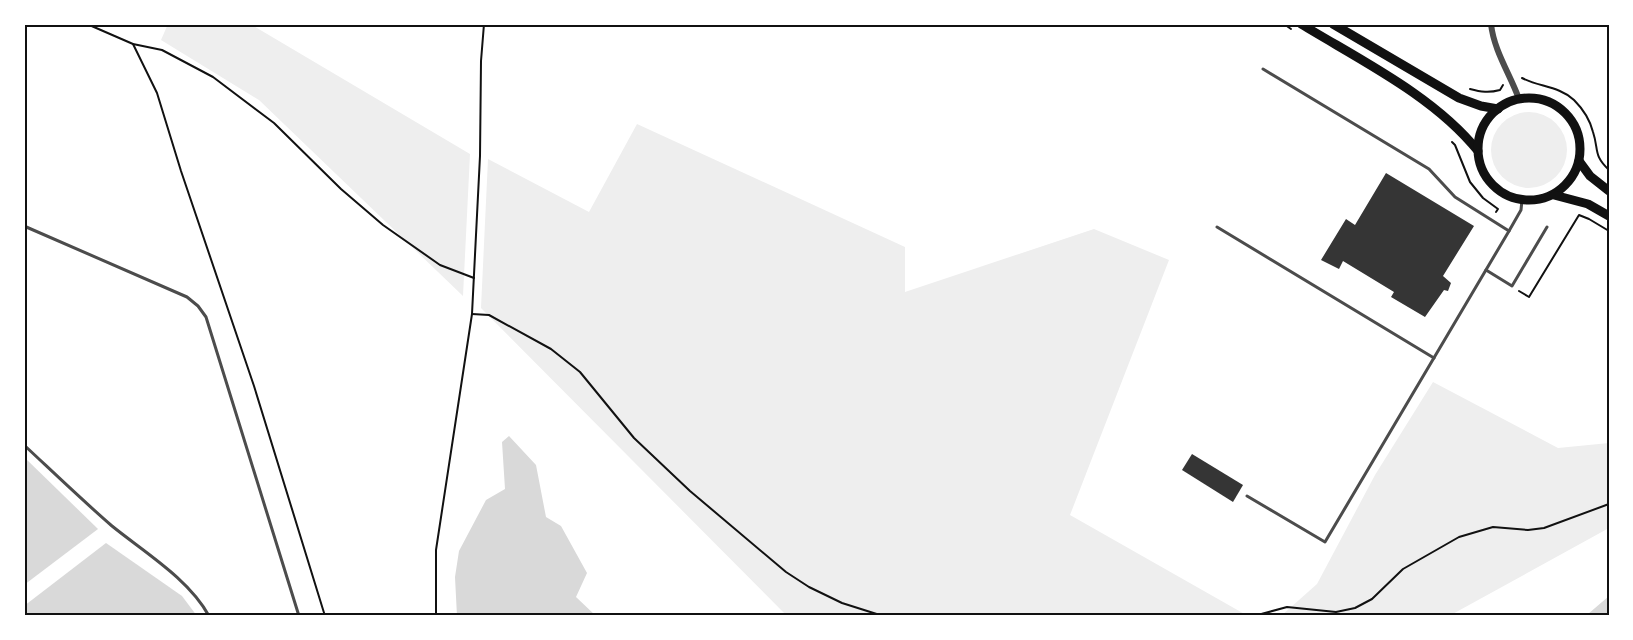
<svg xmlns="http://www.w3.org/2000/svg" width="1633" height="640" viewBox="0 0 1633 640" font-family="Quicksand,sans-serif">
  <rect width="100%" height="100%" fill="#fff"/>
  <!-- green -->
  <g fill="#eee">
    <path d="M 168,24 L 250,24 L 470,154 L 463,296 L 259,100 L 161,40 Z"/>
    <circle cx="1529" cy="150" r="38"/>
    <path d="M 637,124 L 905,247 L 905,292 L 1094,229 L 1169,260 L 1070,515 L 1248,616 L 787,616 L 481,308 L 488,159 L 589,212 Z"/>
    <path d="M 1433,382 L 1558,448 L 1609,443 L 1609,528 L 1449,616 L 1281,616 L 1317,584 L 1375,475 Z"/>
  </g>
  <!-- water -->
  <g fill="#d9d9d9">
    <path d="M 509,436 L 536,465 L 546,517 L 561,526 L 587,573 L 576,597 L 596,616 L 457,616 L 455,577 L 459,551 L 486,500 L 505,489 L 502,442 Z"/>
    <path d="M 24,457 L 98,529 L 24,585 Z"/>
    <path d="M 106,543 L 182,596 L 197,616 L 24,616 L 24,606 Z"/>
    <path d="M 1609,596 L 1609,616 L 1585,616 L 1588,614 Z"/>
  </g>
  <!-- building -->
  <g fill="#353535">
    <path d="M 1386,173 L 1474,226 L 1443,276 L 1451,283 L 1448,291 L 1444,290 L 1425,317 L 1391,297 L 1394,292 L 1343,261 L 1339,269 L 1321,260 L 1346,219 L 1355,225 Z"/>
    <path d="M 1192,454 L 1243,485 L 1233,502 L 1182,470 Z"/>
  </g>
  <g fill="none" stroke-linecap="round" stroke-linejoin="round">
    <!-- path -->
    <g stroke="#111" stroke-width="2">
      <path d="M 87,24 L 133,44 L 162,50 L 213,77 L 274,123 L 341,189 L 383,225 L 440,265 L 474,278"/>
      <path d="M 1284,24 L 1291,29"/>
      <path d="M 133,44 L 157,93 L 181,171 L 254,386 L 325,616"/>
      <path d="M 1522,78 C 1539,87 1559,86 1574,100 C 1583,109 1590,120 1593,132 C 1599,150 1593,155 1609,170"/>
      <path d="M 1470,89 C 1481,92 1489,93 1500,90 L 1503,85"/>
      <path d="M 1452,142 L 1455,145 L 1470,182 L 1483,198 L 1498,209 L 1496,212"/>
      <path d="M 1519,291 L 1529,297 L 1579,215 L 1589,219 L 1609,231"/>
      <path d="M 472,314 L 489,315 L 551,349 L 580,372 L 634,438 L 690,491 L 786,572 L 809,587 L 842,603 L 883,616"/>
      <path d="M 436,616 L 436,550 L 472,314 L 480,156 L 481,61 L 484,24"/>
      <path d="M 1254,616 L 1287,607 L 1336,612 L 1355,608 L 1372,599 L 1403,569 L 1459,537 L 1493,527 L 1528,530 L 1544,528 L 1609,504"/>
    </g>
    <!-- service -->
    <g stroke="#4c4c4c" stroke-width="3">
      <path d="M 1263,69 L 1429,169 L 1455,197 L 1509,231"/>
      <path d="M 24,226 L 187,297 L 198,306 L 206,317 L 299,616"/>
      <path d="M 1217,227 L 1434,358"/>
      <path d="M 1486,270 L 1512,286 L 1547,227"/>
      <path d="M 24,445 C 53,472 82,500 112,526 C 144,552 189,579 209,616"/>
      <path d="M 1247,496 L 1325,542 L 1509,231 L 1521,210 L 1522,200"/>
    </g>
    <!-- minor -->
    <path stroke="#4c4c4c" stroke-width="6" d="M 1491,24 C 1494,51 1510,74 1519,99"/>
    <!-- secondary -->
    <g stroke="#111" stroke-width="9">
      <path d="M 1301,24 C 1360,60 1434,96 1478,151"/>
      <path d="M 1333,24 L 1459,98 L 1481,106 L 1498,109"/>
      <circle cx="1529" cy="149" r="51"/>
      <path d="M 1579,161 L 1590,176 L 1609,191"/>
      <path d="M 1554,195 L 1588,204 L 1609,216"/>
    </g>
  </g>
  <!-- border -->
  <rect width="1633" height="640" fill="none" stroke="#ffffff" stroke-width="51"/>
  <rect x="26" y="26" width="1582" height="588" fill="none" stroke="#111" stroke-width="2"/>
</svg>
